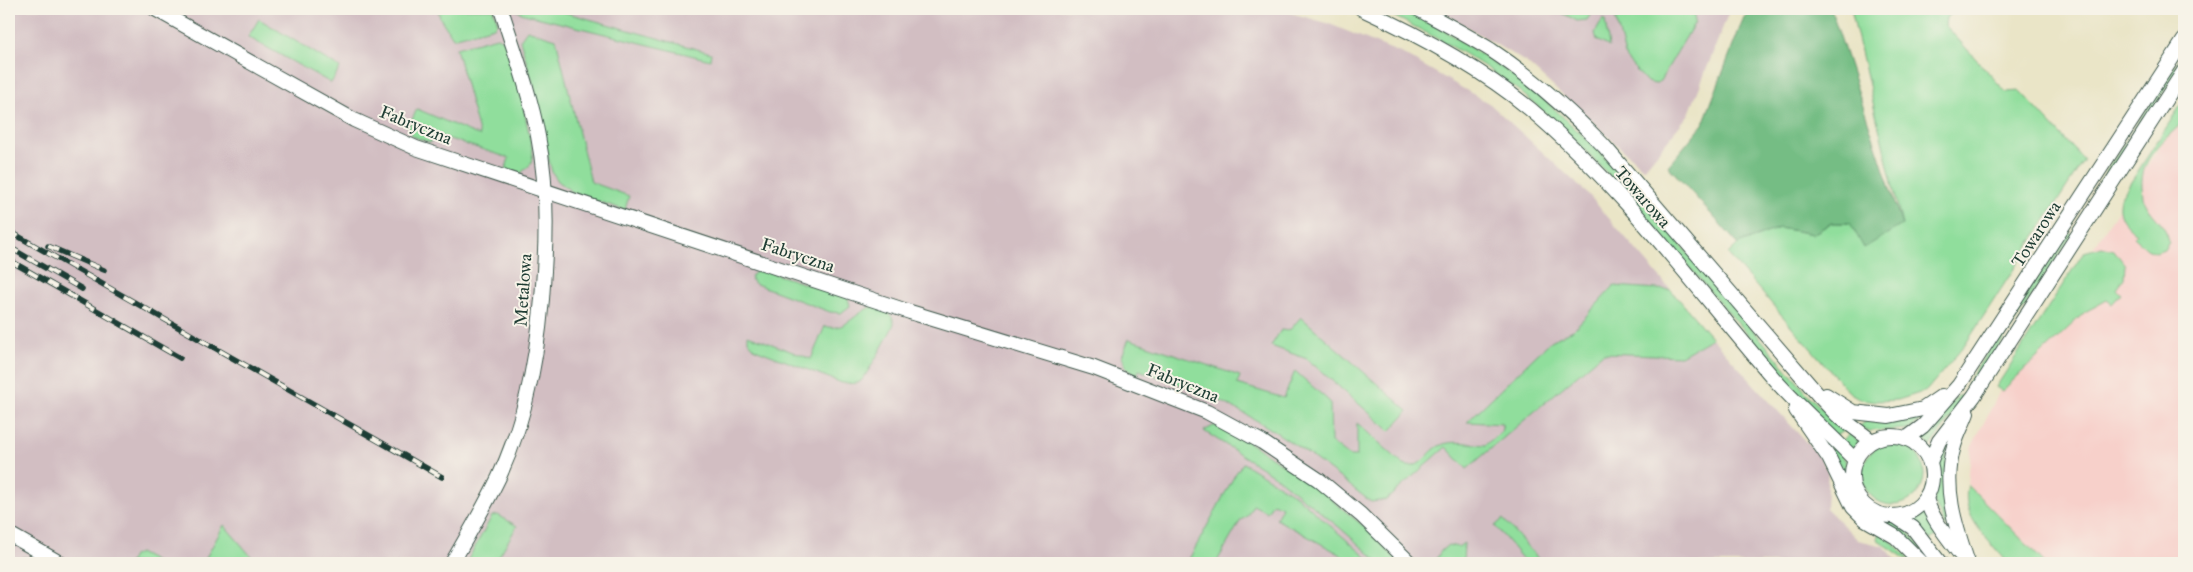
<svg xmlns="http://www.w3.org/2000/svg" width="2193" height="572" viewBox="0 0 2193 572" font-family="'IM FELL Great Primer',serif">
  <rect width="100%" height="100%" fill="#f7f3e8"/>
  <filter id="ink" filterUnits="userSpaceOnUse"><feTurbulence type="fractalNoise" baseFrequency=".02" numOctaves="2"/><feDisplacementMap in="SourceGraphic" scale="10" xChannelSelector="R" yChannelSelector="G"/><feConvolveMatrix kernelMatrix="1 2 1 2 8 2 1 2 1" color-interpolation-filters="sRGB"/></filter>
  <filter id="wash" filterUnits="userSpaceOnUse"><feTurbulence type="fractalNoise" baseFrequency=".0096" numOctaves="4" result="noise"/><feDisplacementMap in="SourceGraphic" scale="20" xChannelSelector="R" yChannelSelector="G"/><feGaussianBlur stdDeviation="1.12" result="paint"/><feColorMatrix in="noise" values="0 0 0 0 0 0 0 0 0 0 0 0 0 0 0 0 0 1.4 0 .05"/><feComposite in="paint" operator="in"/></filter>
  <g filter="url(#wash)">
    <rect width="100%" height="100%" fill="#eae5c7"/>
    <!-- built -->
    <path fill="#f7d0ca" d="M 2184,110 L 2184,563 L 2045,563 L 1968,485 L 1971,448 L 2004,383 Z"/>
    <!-- industrial -->
    <g fill="#d2bec2">
      <path d="M 9,9 L 1276,9 L 1327,23 L 1405,55 L 1490,104 L 1588,194 L 1712,338 L 1816,453 L 1828,471 L 1826,508 L 1858,540 L 1884,546 L 1899,563 L 9,563 Z"/>
      <path d="M 1437,9 L 1730,9 L 1689,114 L 1644,169 L 1527,63 Z"/>
    </g>
    <!-- green -->
    <g fill="#90de9c" stroke="#588e68">
      <path d="M 438,9 L 493,9 L 498,23 L 494,27 L 453,38 L 440,18 Z"/>
      <path d="M 513,9 L 553,9 L 711,53 L 710,60 L 524,14 Z"/>
      <path d="M 1379,9 L 1401,9 L 1445,31 L 1508,72 L 1548,103 L 1592,144 L 1625,179 L 1811,398 L 1845,430 L 1835,436 L 1619,186 C 1583,147 1546,110 1503,79 C 1464,51 1422,30 1379,9 Z"/>
      <path d="M 1555,9 L 1594,9 L 1587,20 L 1577,21 Z"/>
      <path d="M 1613,9 L 1693,9 L 1695,22 L 1660,81 L 1655,84 L 1647,82 L 1626,59 Z"/>
      <path d="M 1851,9 L 1958,9 L 1946,18 L 1945,25 L 2006,92 L 2020,91 L 2084,160 L 1965,345 L 1926,391 L 1898,400 L 1877,401 L 1860,399 L 1849,392 L 1728,254 L 1738,244 L 1779,228 L 1813,234 L 1831,223 L 1902,225 Z"/>
      <path d="M 259,19 L 340,68 L 331,83 L 248,37 Z"/>
      <path d="M 1603,19 L 1605,20 L 1609,47 L 1597,40 L 1595,33 Z"/>
      <path d="M 527,30 L 556,39 L 591,182 L 629,196 L 625,210 L 575,194 L 558,181 L 552,172 L 548,157 L 536,93 L 520,40 Z"/>
      <path d="M 497,37 L 505,41 L 521,95 L 533,153 L 531,164 L 520,174 L 505,171 L 509,158 L 434,134 L 430,143 L 412,136 L 408,128 L 417,109 L 480,136 L 456,48 Z"/>
      <path d="M 2184,52 L 2184,60 L 2097,195 L 2100,181 Z"/>
      <path d="M 2184,100 L 2184,121 C 2165,140 2140,157 2142,187 C 2143,192 2142,198 2145,202 C 2152,217 2166,224 2169,241 L 2164,250 L 2156,253 L 2147,249 L 2134,237 L 2137,234 C 2124,224 2116,215 2120,199 Z"/>
      <path d="M 2071,233 L 2072,235 L 1972,387 L 1967,383 L 2059,244 L 2067,235 Z"/>
      <path d="M 2102,247 L 2114,250 L 2125,265 L 2124,278 L 2116,289 L 2121,294 L 2112,304 L 2107,300 L 2085,312 L 2002,391 L 1996,387 L 2084,252 Z"/>
      <path d="M 760,269 L 848,298 L 850,306 L 841,313 L 830,312 L 756,284 L 752,281 L 751,276 Z"/>
      <path d="M 1614,286 L 1671,290 L 1712,338 L 1681,356 L 1603,353 L 1467,469 L 1446,447 L 1386,500 L 1371,502 C 1319,461 1263,418 1200,392 C 1180,384 1159,377 1139,370 L 1136,378 L 1126,367 L 1122,356 L 1129,339 L 1240,376 L 1237,384 L 1284,398 L 1295,371 L 1330,402 L 1331,442 L 1349,456 L 1357,456 L 1357,423 L 1404,465 C 1420,471 1426,453 1439,446 C 1451,439 1472,444 1485,445 L 1501,432 L 1503,424 L 1467,422 L 1551,341 L 1573,330 Z"/>
      <path d="M 874,306 C 882,309 893,313 894,323 C 894,327 865,378 861,381 C 855,385 848,383 842,383 L 755,349 L 748,341 L 748,335 L 811,359 L 825,326 C 846,333 855,311 874,306 Z"/>
      <path d="M 1301,317 L 1408,411 L 1390,431 L 1307,359 L 1271,346 L 1281,330 L 1289,331 Z"/>
      <path d="M 1959,395 L 1964,399 L 1930,446 L 1920,436 Z"/>
      <path d="M 1925,414 L 1911,429 L 1870,431 L 1859,427 L 1867,420 C 1888,425 1905,420 1925,414 Z"/>
      <path d="M 1213,426 L 1220,426 L 1245,440 L 1313,484 L 1367,529 L 1400,563 L 1380,563 L 1339,527 L 1276,477 L 1204,431 Z"/>
      <path d="M 1850,434 L 1859,442 L 1851,453 L 1841,441 Z"/>
      <circle cx="1893" cy="474" r="31"/>
      <path d="M 1946,444 L 1947,446 L 1945,506 L 1949,524 L 1946,527 L 1934,502 L 1939,456 Z"/>
      <path d="M 1834,446 L 1846,461 L 1849,487 L 1857,502 L 1872,515 L 1902,525 L 1921,548 L 1917,551 L 1891,526 L 1871,516 L 1855,503 L 1850,495 L 1840,469 L 1829,450 Z"/>
      <path d="M 1243,463 L 1295,495 L 1373,563 L 1356,563 L 1276,519 L 1282,507 L 1273,503 L 1267,512 L 1253,505 L 1247,516 L 1241,520 L 1216,563 L 1187,563 L 1236,473 Z"/>
      <path d="M 1968,485 L 2045,563 L 2008,563 C 1990,541 1959,516 1968,485 Z"/>
      <path d="M 1925,507 L 1938,534 L 1930,540 L 1911,517 Z"/>
      <path d="M 498,515 L 517,526 L 495,563 L 466,563 L 492,516 Z"/>
      <path d="M 1503,519 L 1542,563 L 1526,563 L 1495,526 Z"/>
      <path d="M 224,525 L 257,563 L 203,563 Z"/>
      <path d="M 1879,532 L 1884,534 L 1909,558 L 1906,559 L 1877,539 Z"/>
      <path d="M 1464,543 L 1463,563 L 1434,563 L 1441,551 L 1448,545 L 1458,547 Z"/>
      <path d="M 139,553 L 158,563 L 129,563 L 133,556 Z"/>
      <path d="M 24,557 L 42,563 L 12,563 Z"/>
    </g>
    <!-- forest -->
    <path fill="#74bd84" stroke="#4a7d5c" d="M 1754,9 L 1831,9 L 1902,225 L 1864,248 L 1850,223 L 1831,223 L 1813,234 L 1779,228 L 1738,244 L 1668,166 L 1703,124 L 1744,17 Z"/>
  </g>
  <g filter="url(#ink)">
    <g fill="none" stroke-linecap="round" stroke-linejoin="round">
      <defs>
        <g id="minor">
          <path d="M 155,9 L 354,120 L 416,148 L 910,312 L 1094,368 L 1207,412 L 1262,442 L 1319,480 L 1361,515 L 1410,563"/>
          <path d="M 1362,9 C 1421,36 1479,67 1530,109 C 1623,187 1696,288 1775,380 C 1800,408 1829,433 1855,460"/>
          <path d="M 1418,9 C 1442,22 1467,35 1491,50 C 1532,77 1570,111 1604,146 L 1820,397 L 1837,415 L 1872,441"/>
          <path d="M 1826,395 L 1853,412 L 1889,416 L 1923,409 L 1942,396"/>
          <path d="M 1796,410 L 1829,458 L 1853,507 L 1865,519 L 1896,537 L 1922,563"/>
          <path d="M 1967,413 C 1963,424 1957,435 1954,446 C 1942,486 1955,525 1968,563"/>
          <circle cx="1892" cy="476" r="40"/>
          <path d="M 1907,438 L 1923,426 L 1959,385 L 2184,40"/>
          <path d="M 1930,462 L 1939,441 L 1974,396 L 2184,71"/>
          <path d="M 1926,498 C 1931,518 1948,538 1960,554"/>
          <path d="M 1895,516 L 1913,528 L 1940,563"/>
          <path d="M 9,534 L 60,563"/>
          <path d="M 452,563 C 468,535 485,506 499,477 C 529,412 540,342 544,271 C 547,225 547,181 538,136 C 530,93 514,50 501,9"/>
        </g>
      </defs>
      <!-- minor casing -->
      <use href="#minor" stroke="#3d564a" stroke-width="16"/>
      <!-- minor -->
      <use href="#minor" stroke="#fff" stroke-width="14"/>
      <defs>
        <g id="rail">
          <path d="M 9,231 L 442,477"/>
          <path d="M 48,246 L 104,270"/>
          <path d="M 9,247 L 82,289"/>
          <path d="M 9,260 L 180,358"/>
        </g>
      </defs>
      <!-- rail casing -->
      <use href="#rail" stroke="#1f3d34" stroke-width="5.5"/>
      <!-- rail -->
      <use href="#rail" stroke="#f7f3e8" stroke-width="4" stroke-dasharray="11" stroke-linecap="butt"/>
    </g>
  </g>
  <g text-anchor="middle" dominant-baseline="central" stroke-width="4" stroke-linejoin="round" paint-order="stroke">
    <!-- street labels -->
    <g font-size="18" fill="#1f3d34" stroke="#f7f3e8">
      <text transform="translate(416 125) rotate(22)">Fabryczna</text>
      <text transform="translate(1643 197) rotate(49)">Towarowa</text>
      <text transform="translate(2036 234) rotate(-57)">Towarowa</text>
      <text transform="translate(798 255) rotate(18)">Fabryczna</text>
      <text transform="translate(523 290) rotate(-86)">Metalowa</text>
      <text transform="translate(1183 383) rotate(22)">Fabryczna</text>
    </g>
  </g>
  <!-- margin -->
  <rect width="2193" height="572" fill="none" stroke="#f7f3e8" stroke-width="30"/>
</svg>
